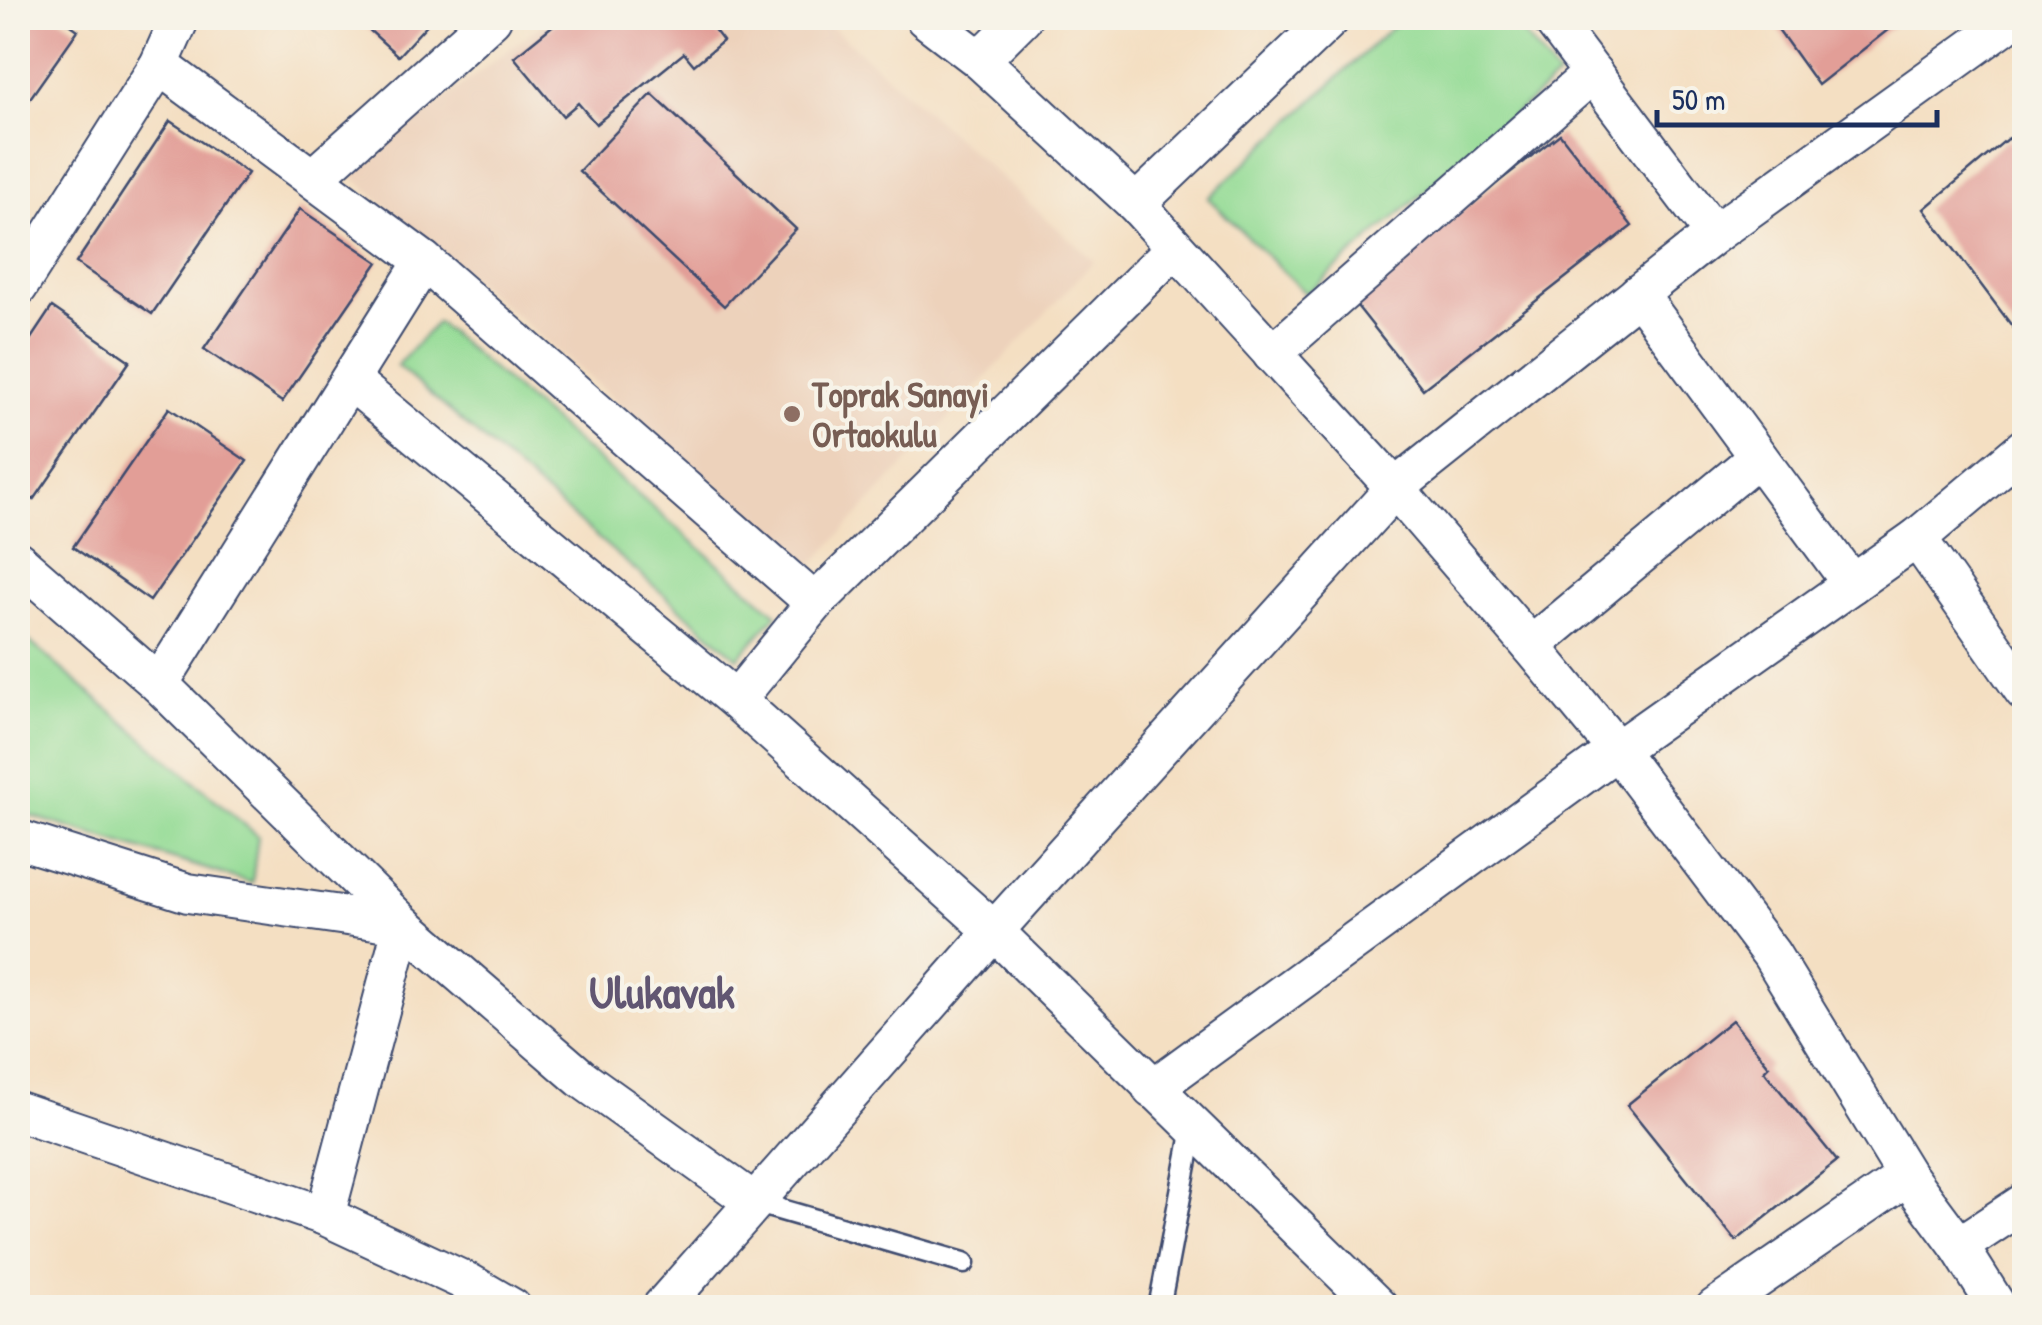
<svg xmlns="http://www.w3.org/2000/svg" width="2042" height="1325" viewBox="0 0 2042 1325" font-family="'Patrick Hand',sans-serif">
  <rect width="100%" height="100%" fill="#f7f3e8"/>
  <filter id="ink" filterUnits="userSpaceOnUse"><feTurbulence type="fractalNoise" baseFrequency=".01" numOctaves="2"/><feDisplacementMap in="SourceGraphic" scale="20" xChannelSelector="R" yChannelSelector="G"/><feConvolveMatrix kernelMatrix="1 2 1 2 8 2 1 2 1" color-interpolation-filters="sRGB"/></filter>
  <filter id="wash" filterUnits="userSpaceOnUse"><feTurbulence type="fractalNoise" baseFrequency=".0048" numOctaves="4" result="noise"/><feDisplacementMap in="SourceGraphic" scale="40" xChannelSelector="R" yChannelSelector="G"/><feGaussianBlur stdDeviation="2.25" result="paint"/><feColorMatrix in="noise" values="0 0 0 0 0 0 0 0 0 0 0 0 0 0 0 0 0 1.4 0 .05"/><feComposite in="paint" operator="in"/></filter>
  <g filter="url(#wash)">
    <rect width="100%" height="100%" fill="#f4dfc2"/>
    <!-- built -->
    <path fill="#edd2bb" d="M 550,18 L 822,18 L 1094,261 L 811,566 L 348,173 Z"/>
    <!-- green -->
    <g fill="#94db95" stroke="#58857a" stroke-width="2.5">
      <path d="M 1402,18 L 1510,18 L 1558,77 L 1306,294 L 1208,198 Z"/>
      <path d="M 437,322 L 777,614 L 738,658 L 397,366 Z"/>
      <path d="M 18,632 L 258,836 L 252,883 L 18,812 Z"/>
    </g>
    <g id="blocks">
      <!-- building -->
      <g fill="#e29e97">
        <path d="M 18,18 L 61,18 L 78,30 L 26,104 L 18,98 Z"/>
        <path d="M 356,18 L 433,18 L 398,56 Z"/>
        <path d="M 562,18 L 726,18 L 713,28 L 723,41 L 694,65 L 684,53 L 596,124 L 578,103 L 563,116 L 514,57 Z"/>
        <path d="M 1784,18 L 1903,18 L 1818,85 L 1775,25 Z"/>
        <path d="M 652,94 L 796,229 L 724,306 L 579,171 Z"/>
        <path d="M 170,121 L 248,173 L 152,314 L 76,263 Z"/>
        <path d="M 1560,134 L 1632,226 L 1423,389 L 1350,297 Z"/>
        <path d="M 2008,138 L 2024,161 L 2024,342 L 1924,209 Z"/>
        <path d="M 300,209 L 378,262 L 282,402 L 204,349 Z"/>
        <path d="M 52,307 L 130,361 L 34,500 L 18,489 L 18,358 Z"/>
        <path d="M 169,408 L 247,461 L 150,601 L 73,547 Z"/>
        <path d="M 1732,1020 L 1769,1066 L 1764,1071 L 1837,1161 L 1736,1241 L 1627,1105 Z"/>
      </g>
    </g>
  </g>
  <g filter="url(#ink)">
    <use href="#blocks" fill-opacity="0" stroke="#3c496d" stroke-width="2.5"/>
    <g fill="none" stroke-linecap="round" stroke-linejoin="round">
      <defs>
        <g id="service">
          <path d="M 754,1202 L 964,1263"/>
          <path d="M 1159,1308 L 1193,1128"/>
        </g>
        <g id="minor">
          <path d="M 925,18 L 980,60 L 1136,204 L 1395,488 L 1531,646 L 1617,750 L 1771,954 L 1907,1176 L 1959,1246 L 1998,1308"/>
          <path d="M 1551,18 L 1714,234"/>
          <path d="M 980,60 L 1022,18"/>
          <path d="M 159,65 L 424,261 L 815,603"/>
          <path d="M 314,177 L 492,18"/>
          <path d="M 1136,204 L 1331,18"/>
          <path d="M 18,287 L 159,65 L 180,18"/>
          <path d="M 1638,294 L 1852,584"/>
          <path d="M 1272,354 L 1593,73"/>
          <path d="M 350,380 L 736,700 L 994,931 L 1379,1308"/>
          <path d="M 1917,538 L 2024,691"/>
          <path d="M 18,561 L 159,684 L 403,924 L 581,1078 L 754,1202"/>
          <path d="M 1531,646 L 1758,457"/>
          <path d="M 159,684 L 424,261"/>
          <path d="M 736,700 L 815,603 L 1175,248"/>
          <path d="M 18,839 L 188,893 L 403,924"/>
          <path d="M 1152,1089 L 1617,750 L 1917,538 L 2024,448"/>
          <path d="M 18,1111 L 325,1216 L 469,1283 L 512,1308"/>
          <path d="M 325,1216 L 403,924"/>
          <path d="M 1959,1246 L 2024,1203"/>
          <path d="M 661,1308 L 994,931 L 1395,488 L 1714,234 L 2014,18"/>
          <path d="M 1715,1308 L 1907,1176"/>
        </g>
      </defs>
      <!-- service casing -->
      <use href="#service" stroke="#3c496d" stroke-width="25"/>
      <!-- minor casing -->
      <use href="#minor" stroke="#3c496d" stroke-width="42"/>
      <!-- service -->
      <use href="#service" stroke="#fff" stroke-width="20"/>
      <!-- minor -->
      <use href="#minor" stroke="#fff" stroke-width="38"/>
    </g>
  </g>
  <!-- markers -->
  <circle fill="#8d6e63" stroke="#f7f3e8" stroke-width="4" cx="792" cy="414" r="10"/>
  <g text-anchor="middle" dominant-baseline="central" stroke-width="8" stroke-linejoin="round" paint-order="stroke">
    <!-- education labels -->
    <g font-size="35" font-weight="bold" fill="#785e54" stroke="#f7f3e8" text-anchor="start">
      <text x="812" y="394">Toprak Sanayi<tspan x="812" dy="40">Ortaokulu</tspan></text>
    </g>
    <!-- district labels -->
    <g font-size="45" font-weight="bold" fill="#615672" stroke="#f7f3e8">
      <text x="662" y="991">Ulukavak</text>
    </g>
  </g>
  <!-- margin -->
  <rect width="2042" height="1325" fill="none" stroke="#f7f3e8" stroke-width="60"/>
  <!-- scale -->
  <path d="M1657 110v15h280v-15" fill="none" stroke="#1b2f5e" stroke-width="5"/>
  <text x="1672" y="110" font-size="30" fill="#1b2f5e" stroke="#f7f3e8" stroke-width="8" paint-order="stroke">50 m</text>
</svg>
